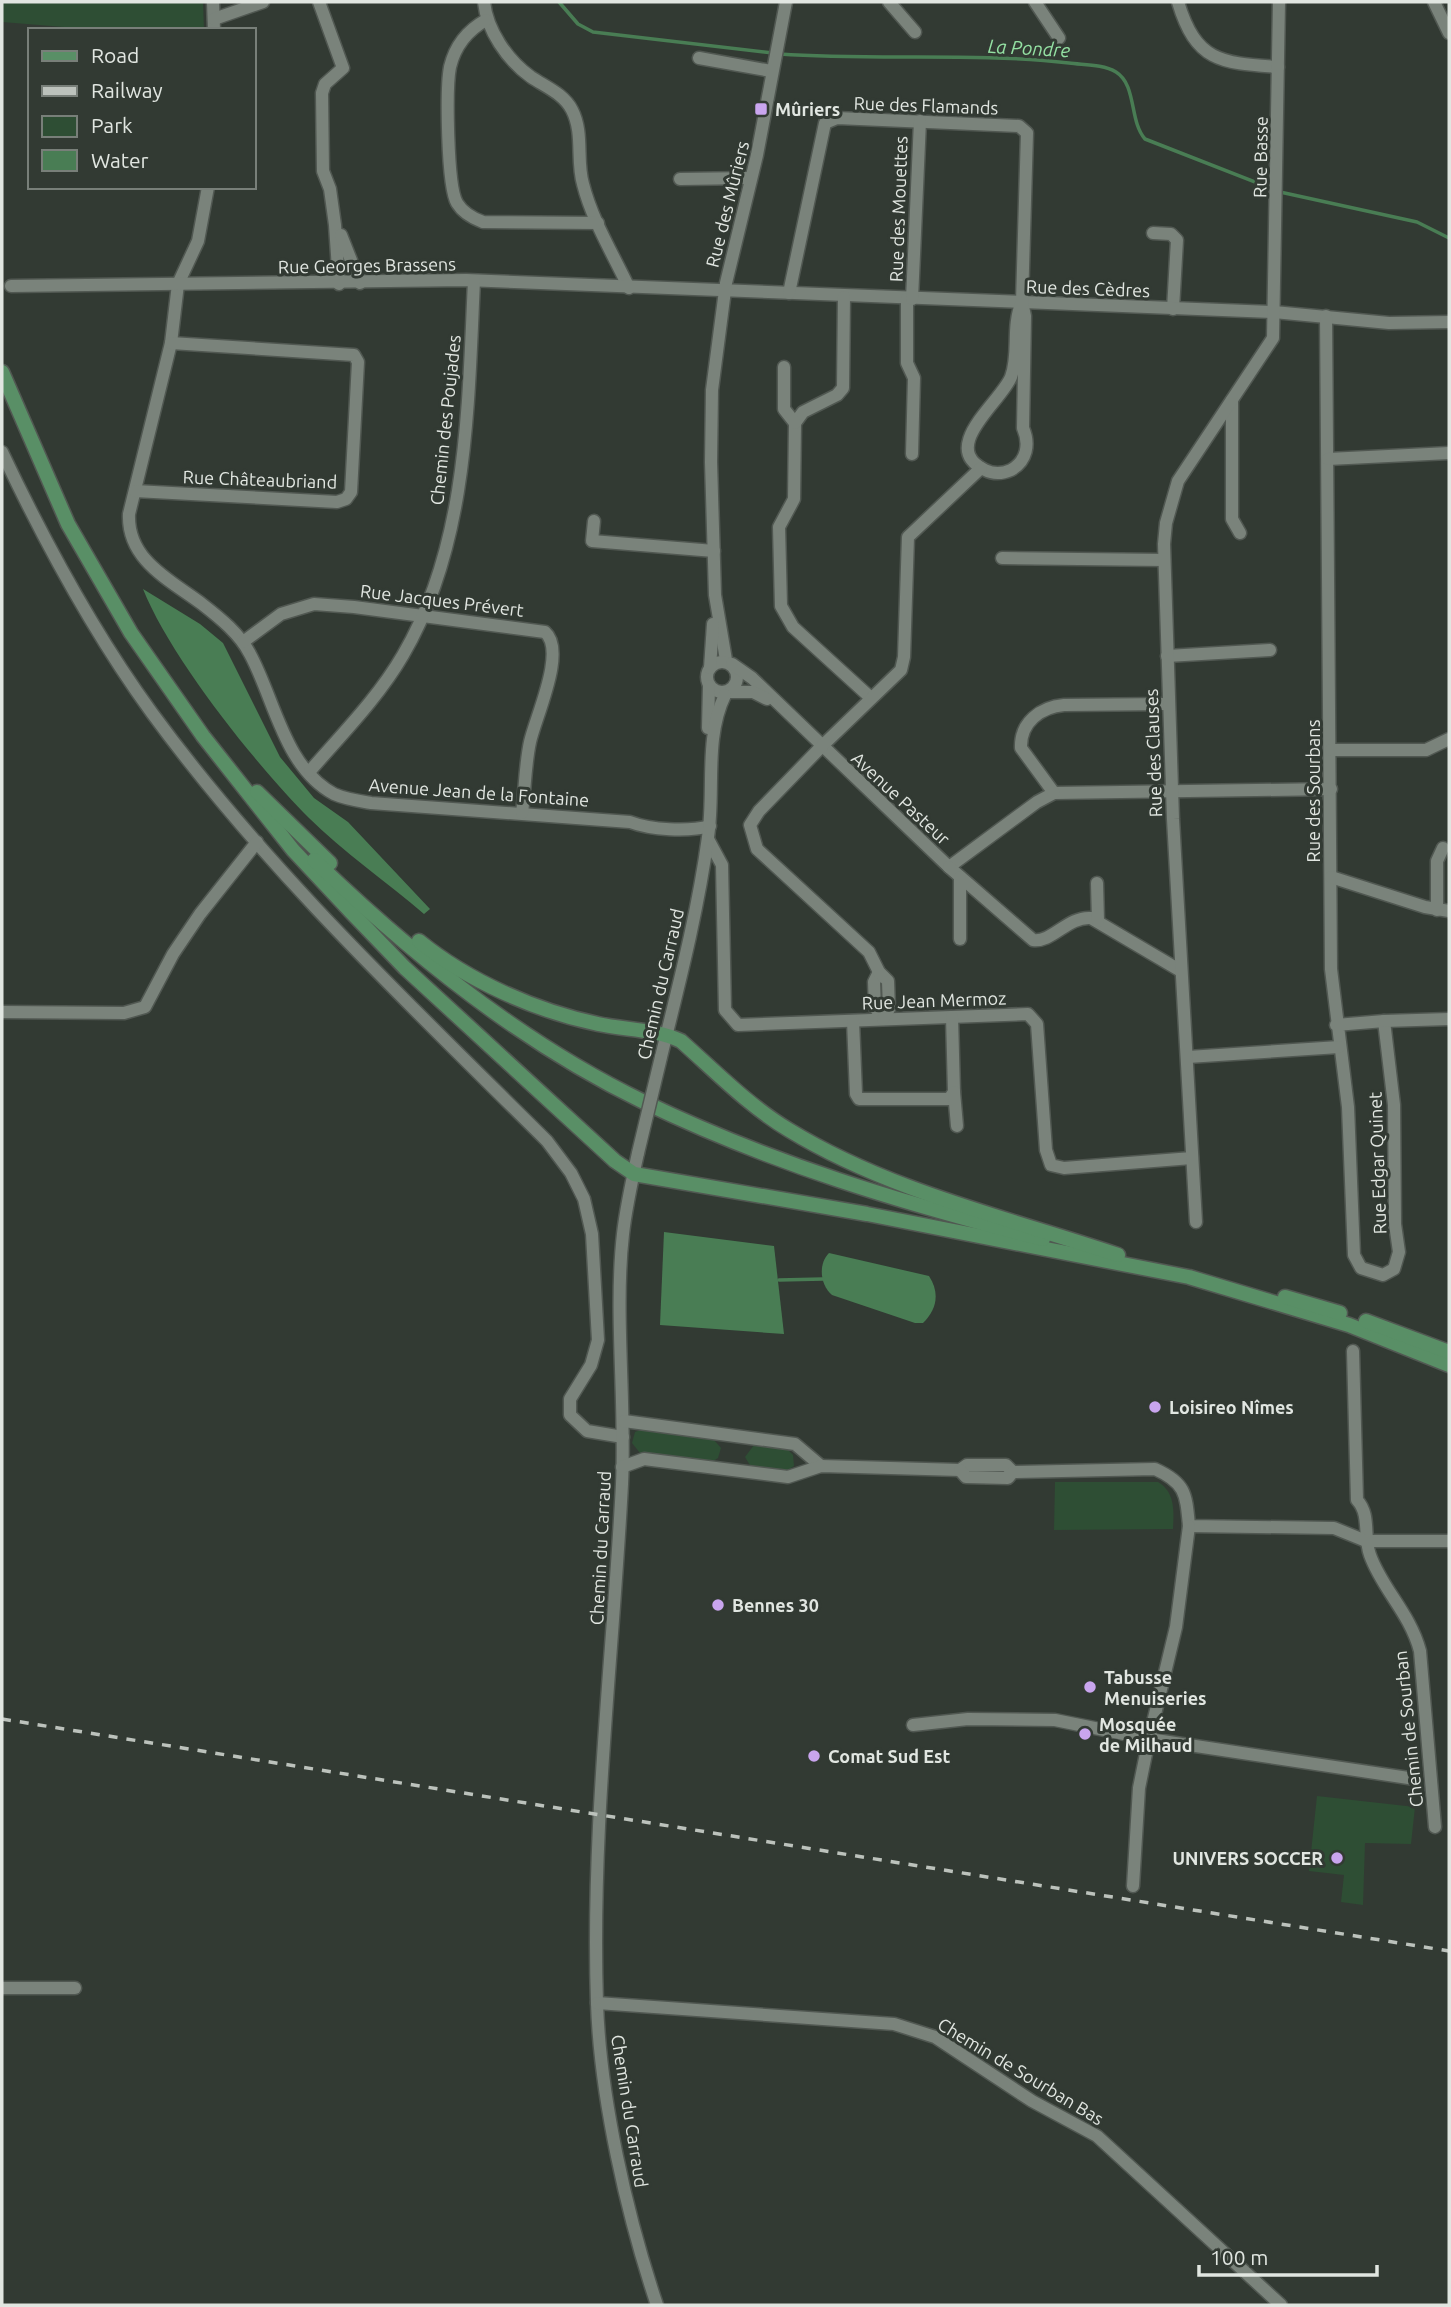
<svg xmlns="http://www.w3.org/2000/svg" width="1451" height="2307" viewBox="0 0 1451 2307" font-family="Ubuntu,sans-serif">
  <rect width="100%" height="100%" fill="#323a33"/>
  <!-- green -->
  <g fill="#2e4e34">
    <path d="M 2,2 L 203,2 L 204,30 L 101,30 L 2,22 Z"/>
    <path d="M 640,1430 L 714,1440 L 721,1448 L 718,1458 L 710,1463 L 640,1453 L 632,1443 L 635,1432 Z"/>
    <path d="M 754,1445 L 787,1449 L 793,1455 L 794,1466 L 787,1471 L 751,1467 L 745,1457 Z"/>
    <path d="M 1055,1482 L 1158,1482 C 1175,1492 1174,1511 1173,1529 L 1054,1530 Z"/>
    <path d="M 1317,1796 L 1415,1807 L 1411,1844 L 1365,1843 L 1363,1905 L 1341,1902 L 1344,1875 L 1309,1871 Z"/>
  </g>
  <!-- water -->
  <g fill="#497d54">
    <path d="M 143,589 L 200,624 L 223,643 L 280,757 L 314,798 L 348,822 L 430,909 L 424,914 C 388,883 342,851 309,818 C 256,765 170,657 143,589 Z"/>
    <path d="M 664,1232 L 774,1246 L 784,1334 L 660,1325 Z"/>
    <path d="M 829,1253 L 929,1276 C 940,1293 937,1309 923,1323 L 915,1323 L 832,1295 C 820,1285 818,1264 829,1253 Z"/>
  </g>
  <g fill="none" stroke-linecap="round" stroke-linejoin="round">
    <!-- stream -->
    <g stroke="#497d54" stroke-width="3.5">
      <path d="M 559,2 L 578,24 L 593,32 L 773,53"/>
      <path d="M 780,54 C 876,61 973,52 1069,63 C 1083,65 1103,64 1116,72 C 1137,85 1129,121 1145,139 L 1273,189"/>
      <path d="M 1280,192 L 1417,222 L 1449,238"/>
      <path d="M 779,1280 L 823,1279"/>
    </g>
    <defs>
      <g id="minor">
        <path d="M 213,2 L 214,30"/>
        <path d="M 319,2 L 343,68 L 325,84 L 322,93 L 323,171 L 330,189 L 335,225 L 339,284"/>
        <path d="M 484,2 C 487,30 507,60 531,77 C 546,87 564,94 572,110 C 584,133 576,161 583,184 C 592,220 613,254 629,288"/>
        <path d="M 889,2 L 915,32"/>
        <path d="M 1035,2 L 1059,38"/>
        <path d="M 1178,2 C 1196,62 1221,63 1278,67"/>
        <path d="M 1434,2 L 1449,33"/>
        <path d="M 214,19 L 263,2"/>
        <path d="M 486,20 C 468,30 455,46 450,67 C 446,88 447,186 457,203 C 463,213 472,218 483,222 L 598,223"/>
        <path d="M 699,58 L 771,71"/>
        <path d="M 680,179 L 750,178"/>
        <path d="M 208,187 L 198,241 L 178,284 L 171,343 L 129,514 C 127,560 170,580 202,604 C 220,618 240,634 250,654 C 275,700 284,767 334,794 C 345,799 359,801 371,803 L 630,822 C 651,830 688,832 710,826"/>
        <path d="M 1153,233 L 1171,234 L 1177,240 L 1173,309"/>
        <path d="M 341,235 L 360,283"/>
        <path d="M 11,286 L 466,280 L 1274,312 L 1389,323 L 1449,322"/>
        <path d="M 789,293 L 825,123 L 837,118 L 1019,126 L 1027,133 L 1022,302 L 1025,316 L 1023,428 C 1030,444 1027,461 1011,470 C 1002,474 993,474 985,470 C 938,447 1001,402 1011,377 C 1020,353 1011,327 1022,302"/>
        <path d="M 844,297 L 843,388 L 837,395 L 803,412 L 795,423 L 794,499 L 779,527 L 781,606 L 793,627 L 871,698"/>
        <path d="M 907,299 L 907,363 L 914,378 L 912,454"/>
        <path d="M 912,299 L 920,121"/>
        <path d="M 1326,316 L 1331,969 L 1348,1107 L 1354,1255 L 1361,1268 L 1383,1275 L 1394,1269 L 1399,1252 L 1395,1224 L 1394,1105 L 1384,1021 L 1336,1025"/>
        <path d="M 784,367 L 784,409 L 795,423"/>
        <path d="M 1232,400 L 1232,519 L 1240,533"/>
        <path d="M 2,452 C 45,543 93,632 152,713 C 267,870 409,1004 547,1141 L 571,1173 L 584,1199 L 592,1234 L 598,1340 L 591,1365 L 570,1399 L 570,1415 L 587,1431 L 623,1437"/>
        <path d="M 1328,459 L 1449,453"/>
        <path d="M 135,491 L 337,502 L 346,499 L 351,492 L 358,362 L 354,355 L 171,343"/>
        <path d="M 594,521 L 592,541 L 714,551"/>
        <path d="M 1002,558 L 1164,560"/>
        <path d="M 243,642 L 281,614 L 314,604 L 354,607 L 545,632 C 567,651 535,718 530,742 C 525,765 525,790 522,813"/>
        <path d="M 1167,656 L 1270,650"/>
        <path d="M 726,660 L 715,595 L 711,462 L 712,390 L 726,283 L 757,155 L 786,2"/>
        <circle cx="722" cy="677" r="15"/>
        <path d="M 732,664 L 752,678 L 949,867 L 1037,802 L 1054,793 L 1331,789"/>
        <path d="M 710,668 L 713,624"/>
        <path d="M 730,692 L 753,692 L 767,699"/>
        <path d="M 708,728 L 709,686"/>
        <path d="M 1331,750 L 1426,750 L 1449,739"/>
        <path d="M 310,771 C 342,734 378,698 403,655 C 468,544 468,406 474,281"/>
        <path d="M 1054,793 L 1021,748 C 1020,722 1041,707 1064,705 L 1168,704"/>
        <path d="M 708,839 L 722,865 L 725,1010 L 738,1025 L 1028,1014 L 1037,1024 L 1046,1150 L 1051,1165 L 1064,1168 L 1192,1158"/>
        <path d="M 949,867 L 1033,940 C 1052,943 1068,916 1091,918 L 1181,971"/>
        <path d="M 960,877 L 960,939"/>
        <path d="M 1331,877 L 1425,907 L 1449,911"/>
        <path d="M 1097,883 L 1098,921"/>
        <path d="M 1437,910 L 1437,861 L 1443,848"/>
        <path d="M 879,972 L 874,982 L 875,1008 L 883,1016"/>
        <path d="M 2,1012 L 124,1013 L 145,1007 L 173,954 L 200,914 L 257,842"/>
        <path d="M 883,1019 L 889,1009 L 888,981 L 879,972 L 869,952 L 757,849 L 750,825 L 759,811 L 821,747 L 901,670 L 904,657 L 908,537 L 981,468"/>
        <path d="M 853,1021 L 856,1094 L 859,1099 L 949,1099 L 954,1092 L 952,1017"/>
        <path d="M 1384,1021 L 1449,1019"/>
        <path d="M 661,1057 C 679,984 698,911 708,837 C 715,791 704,738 725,695"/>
        <path d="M 1188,1057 L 1339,1047"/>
        <path d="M 954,1092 L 957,1126"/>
        <path d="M 638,1153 C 632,1180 626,1207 623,1234 C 614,1313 626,1402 622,1484 C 613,1657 591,1830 597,2003 C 600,2097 627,2216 657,2305"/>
        <path d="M 1196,1222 L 1173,819 L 1164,544 L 1166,523 L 1178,481 L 1273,338 L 1279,2"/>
        <path d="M 1353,1351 L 1357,1500 C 1371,1515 1363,1536 1370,1555 C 1382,1589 1410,1613 1420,1651 L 1435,1827"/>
        <path d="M 624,1421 L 795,1444 L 821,1466"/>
        <path d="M 622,1467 L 644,1459 L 788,1477 L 821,1466 L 960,1470 L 967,1465 L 1006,1465 L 1013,1472"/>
        <path d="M 960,1470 L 966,1477 L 1008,1478 L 1013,1472 L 1155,1469 C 1186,1483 1186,1494 1189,1526 L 1334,1528 L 1366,1541 L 1449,1541"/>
        <path d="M 1189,1526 L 1176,1627 L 1149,1739 L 1415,1779"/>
        <path d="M 913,1725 L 968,1719 L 1055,1720 L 1149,1739 L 1139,1788 L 1133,1886"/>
        <path d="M 2,1988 L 75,1988"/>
        <path d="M 597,2003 L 894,2024 L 935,2037 L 1032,2101 L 1097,2136 L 1281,2305"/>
      </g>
      <g id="major">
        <path d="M 2,372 L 68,524 L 131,633 L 203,736 L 293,850 L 351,912 L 405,968 L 615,1161 L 634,1174 L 867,1214 L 1189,1277 L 1349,1325 L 1449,1365"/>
        <path d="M 257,792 L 330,863"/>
        <path d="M 314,860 C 410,953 520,1042 642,1101 C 770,1163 905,1204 1043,1239"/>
        <path d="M 419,941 C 468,981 536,1011 598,1024 C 625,1030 656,1029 681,1041 C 716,1072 749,1106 789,1130 C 889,1191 1008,1218 1118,1255"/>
        <path d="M 1285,1297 L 1340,1313"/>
        <path d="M 1366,1321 L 1449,1352"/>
      </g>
    </defs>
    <!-- minor casing -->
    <use href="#minor" stroke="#515852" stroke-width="15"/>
    <!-- major casing -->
    <use href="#major" stroke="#515852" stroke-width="17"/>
    <!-- minor -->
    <use href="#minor" stroke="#7a837b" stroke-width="12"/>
    <!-- major -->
    <use href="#major" stroke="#598f66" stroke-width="14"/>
    <!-- rail -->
    <path stroke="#bcc2bc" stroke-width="3.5" stroke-dasharray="9 9" stroke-linecap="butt" d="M 2,1719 L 1449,1951"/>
    <defs>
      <path id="minor-bridge" d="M 638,1153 L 661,1057"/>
    </defs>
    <!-- minor-bridge casing -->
    <use href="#minor-bridge" stroke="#515852" stroke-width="15" stroke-linecap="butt"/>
    <!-- minor-bridge -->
    <use href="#minor-bridge" stroke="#7a837b" stroke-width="12"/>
  </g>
  <!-- markers -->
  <g fill="#c9a5ee" stroke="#323a33" stroke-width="2.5">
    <rect x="754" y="102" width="14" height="14" rx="3.5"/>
    <circle cx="1155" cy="1407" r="7"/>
    <circle cx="718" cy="1605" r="7"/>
    <circle cx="1090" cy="1687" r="7"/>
    <circle cx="1085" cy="1734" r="7"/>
    <circle cx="814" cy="1756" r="7"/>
    <circle cx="1337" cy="1858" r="7"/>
  </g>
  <g text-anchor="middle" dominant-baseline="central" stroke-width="6" stroke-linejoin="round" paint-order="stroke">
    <!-- street labels -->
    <g font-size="18" fill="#e1e6e1" stroke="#323a33">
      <text transform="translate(926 105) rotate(2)">Rue des Flamands</text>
      <text transform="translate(1260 157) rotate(-89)">Rue Basse</text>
      <text transform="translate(727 204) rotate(-76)">Rue des Mûriers</text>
      <text transform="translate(898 209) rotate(-88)">Rue des Mouettes</text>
      <text transform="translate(367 265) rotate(-1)">Rue Georges Brassens</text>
      <text transform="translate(1088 288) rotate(2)">Rue des Cèdres</text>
      <text transform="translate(445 420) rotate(-84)">Chemin des Poujades</text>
      <text transform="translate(260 479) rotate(2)">Rue Châteaubriand</text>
      <text transform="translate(442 600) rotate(7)">Rue Jacques Prévert</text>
      <text transform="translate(1153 753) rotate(-92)">Rue des Clauses</text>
      <text transform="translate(1313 791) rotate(-90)">Rue des Sourbans</text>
      <text transform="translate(479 792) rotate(4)">Avenue Jean de la Fontaine</text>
      <text transform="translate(901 798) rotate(43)">Avenue Pasteur</text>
      <text transform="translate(660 984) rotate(-77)">Chemin du Carraud</text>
      <text transform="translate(934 1000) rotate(-2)">Rue Jean Mermoz</text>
      <text transform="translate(1377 1163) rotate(-92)">Rue Edgar Quinet</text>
      <text transform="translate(600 1548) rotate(-87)">Chemin du Carraud</text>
      <text transform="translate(1408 1729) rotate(-96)">Chemin de Sourban</text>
      <text transform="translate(1021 2071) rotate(31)">Chemin de Sourban Bas</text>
      <text transform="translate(630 2111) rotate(81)">Chemin du Carraud</text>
    </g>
    <!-- poi labels -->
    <g font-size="18" font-weight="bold" fill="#e1e6e1" stroke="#323a33" text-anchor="start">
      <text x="775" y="109">Mûriers</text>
      <text x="1169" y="1407">Loisireo Nîmes</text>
      <text x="732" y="1605">Bennes 30</text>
      <text x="1104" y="1677">Tabusse<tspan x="1104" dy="21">Menuiseries</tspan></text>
      <text x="1099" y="1724">Mosquée<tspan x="1099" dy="21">de Milhaud</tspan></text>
      <text x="828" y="1756">Comat Sud Est</text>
      <text x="1323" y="1858" text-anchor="end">UNIVERS SOCCER</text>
    </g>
    <!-- water labels -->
    <g font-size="19" font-style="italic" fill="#94e1a3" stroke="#323a33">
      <text transform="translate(1029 48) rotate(3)">La Pondre</text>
    </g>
  </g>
  <!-- border -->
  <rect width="1451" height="2307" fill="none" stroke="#e1e6e1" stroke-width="7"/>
  <!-- legend -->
  <rect x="28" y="28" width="228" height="161" fill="#323a33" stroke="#787f79" stroke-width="2"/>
  <rect x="42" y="51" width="35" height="10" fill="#598f66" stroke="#787f79" stroke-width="2"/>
  <text x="91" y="63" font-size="21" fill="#e1e6e1">Road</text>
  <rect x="42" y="86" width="35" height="10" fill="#bcc2bc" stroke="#787f79" stroke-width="2"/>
  <text x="91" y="98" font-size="21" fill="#e1e6e1">Railway</text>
  <rect x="42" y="116" width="35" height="21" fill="#2e4e34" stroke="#787f79" stroke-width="2"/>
  <text x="91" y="133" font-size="21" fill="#e1e6e1">Park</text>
  <rect x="42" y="150" width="35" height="21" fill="#497d54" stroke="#787f79" stroke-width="2"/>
  <text x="91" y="168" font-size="21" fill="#e1e6e1">Water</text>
  <!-- scale -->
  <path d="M1199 2265v10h178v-10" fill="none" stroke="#e1e6e1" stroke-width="3.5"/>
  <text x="1210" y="2265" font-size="21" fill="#e1e6e1" stroke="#323a33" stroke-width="5" paint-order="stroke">100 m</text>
</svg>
